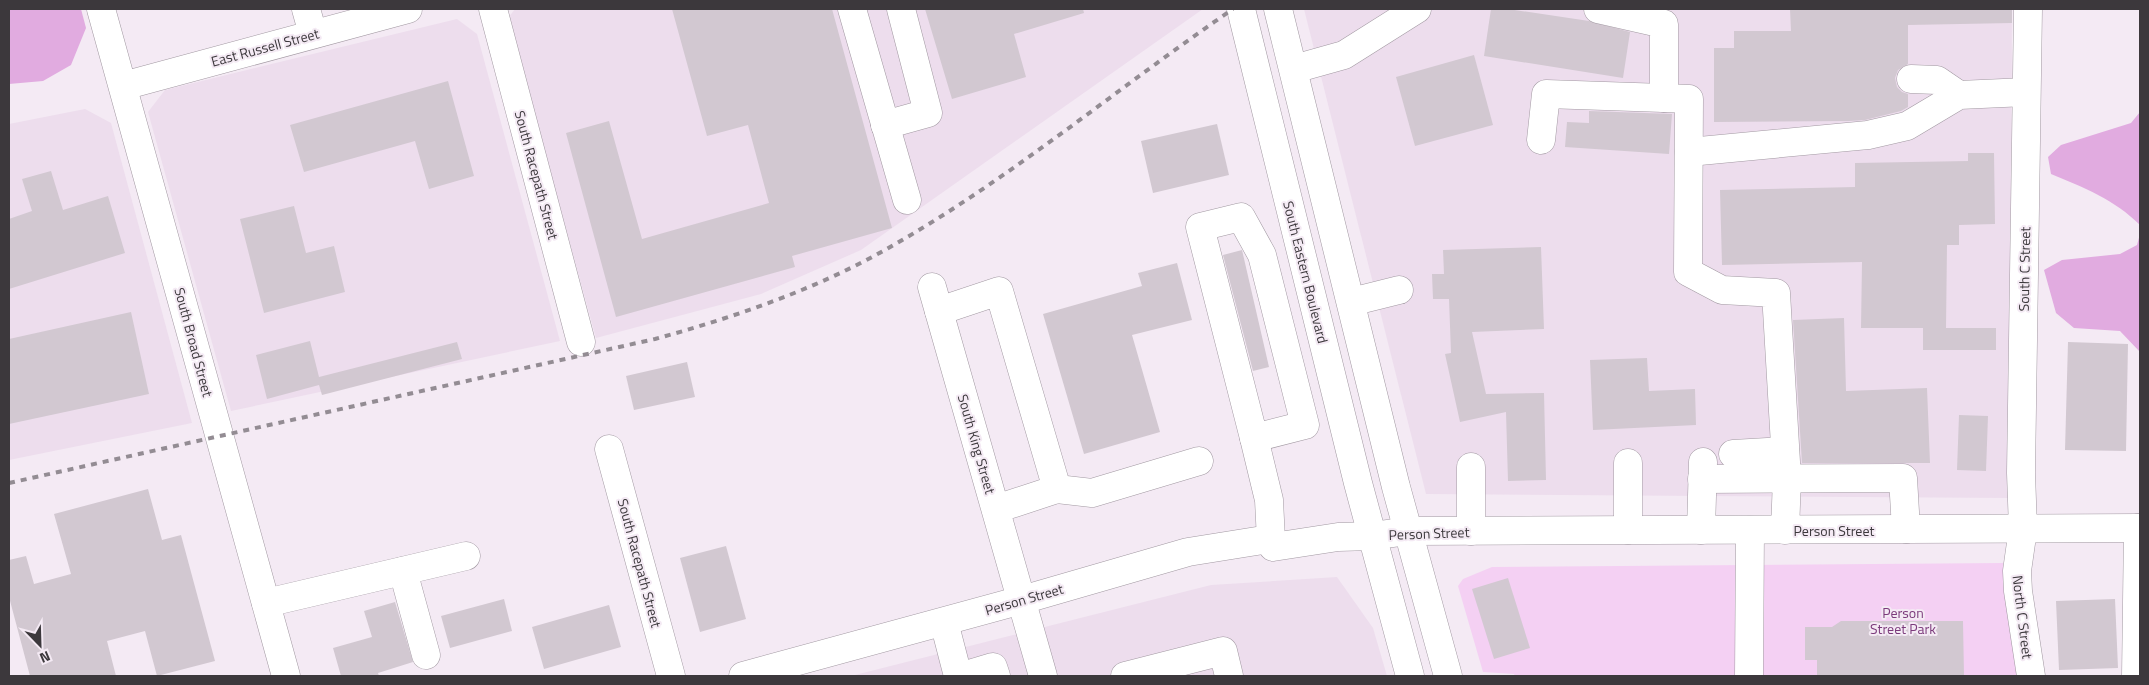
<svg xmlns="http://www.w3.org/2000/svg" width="2149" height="685" viewBox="0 0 2149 685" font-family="'Titillium Web',sans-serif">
  <rect width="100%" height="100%" fill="#f4eaf4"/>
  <!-- built -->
  <g fill="#eddded">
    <path d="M 515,9 L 1203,9 L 861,250 L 761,294 L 596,338 L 508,18 Z"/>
    <path d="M 1304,9 L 2012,9 L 2010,498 L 1426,494 Z"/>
    <path d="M 457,19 L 477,34 L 560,341 L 231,411 L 148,112 L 165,90 Z"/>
    <path d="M 85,109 L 111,123 L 192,423 L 9,460 L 9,124 Z"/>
    <path d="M 1337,577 L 1373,628 L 1387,676 L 851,676 L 1211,585 Z"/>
  </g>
  <!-- green -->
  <path fill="#f4d0f3" d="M 2003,563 L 2022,676 L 1515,676 L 1514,674 L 1483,672 L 1458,586 L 1463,579 L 1492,567 Z"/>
  <!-- forest -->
  <g fill="#e1abe0">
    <path d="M 9,9 L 81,9 L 86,28 L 71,65 L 43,81 L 9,84 Z"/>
    <path d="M 2140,112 L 2140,225 C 2115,200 2083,187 2051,174 L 2048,157 L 2061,145 L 2131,123 Z"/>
    <path d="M 2140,234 L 2140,352 L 2120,331 L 2074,328 L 2056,313 L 2044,270 L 2062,260 L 2120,254 L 2137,245 Z"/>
  </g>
  <!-- building -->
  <g fill="#d2c8d1">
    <path d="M 672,9 L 832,9 L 892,228 L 792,256 L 795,267 L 616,317 L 566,133 L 609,121 L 642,239 L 769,203 L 748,125 L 707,136 Z"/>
    <path d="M 925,9 L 1083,9 L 1084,13 L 1014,34 L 1026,77 L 952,99 Z"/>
    <path d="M 1491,9 L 1508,9 L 1589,21 L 1630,32 L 1623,78 L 1484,56 Z"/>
    <path d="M 1790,9 L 2012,9 L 2012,23 L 1908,25 L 1908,64 L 1898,70 L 1895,78 L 1897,87 L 1902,92 L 1908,94 L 1908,107 L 1901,111 L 1865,120 L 1849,121 L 1714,122 L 1714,48 L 1734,48 L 1734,31 L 1791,31 Z"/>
    <path d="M 1474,55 L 1493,125 L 1415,146 L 1396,77 Z"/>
    <path d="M 448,81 L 474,176 L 429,189 L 415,141 L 304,172 L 290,125 Z"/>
    <path d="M 1589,111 L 1672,114 L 1669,154 L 1565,147 L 1567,122 L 1589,123 Z"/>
    <path d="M 1217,124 L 1229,175 L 1153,193 L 1141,141 Z"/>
    <path d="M 1968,153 L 1994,153 L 1995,224 L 1959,225 L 1959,245 L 1947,245 L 1946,328 L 1996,328 L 1996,350 L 1923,350 L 1923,328 L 1861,328 L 1862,262 L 1722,265 L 1720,190 L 1855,187 L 1855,163 L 1968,161 Z"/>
    <path d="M 51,171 L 63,210 L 108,196 L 125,253 L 9,289 L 9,219 L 32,211 L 22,179 Z"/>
    <path d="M 294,206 L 306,253 L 334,246 L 345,292 L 264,313 L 240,219 Z"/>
    <path d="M 1541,247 L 1544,329 L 1472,332 L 1486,394 L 1544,393 L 1546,480 L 1508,481 L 1506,412 L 1460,422 L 1445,354 L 1451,353 L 1449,299 L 1433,299 L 1432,274 L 1444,274 L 1443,250 Z"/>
    <path d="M 1242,250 L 1269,367 L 1253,371 L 1223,255 Z"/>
    <path d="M 1177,263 L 1192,320 L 1132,335 L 1160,432 L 1084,454 L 1043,314 L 1142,286 L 1138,273 Z"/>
    <path d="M 131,312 L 149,394 L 9,424 L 9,339 Z"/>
    <path d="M 1844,318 L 1846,391 L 1927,388 L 1930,463 L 1802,463 L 1793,320 Z"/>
    <path d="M 310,341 L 319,377 L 457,342 L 462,359 L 322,395 L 319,385 L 267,399 L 256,355 Z"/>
    <path d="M 2068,342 L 2128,344 L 2126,451 L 2065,450 Z"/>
    <path d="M 1647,358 L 1649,391 L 1695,389 L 1696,425 L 1593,430 L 1590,360 Z"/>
    <path d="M 687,362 L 695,397 L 634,410 L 626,376 Z"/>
    <path d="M 1959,415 L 1988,416 L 1986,471 L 1957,470 Z"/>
    <path d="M 148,489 L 162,540 L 181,535 L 215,661 L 157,676 L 145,631 L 107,641 L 116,676 L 30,676 L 9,597 L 9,560 L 26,556 L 34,584 L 71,574 L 54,514 Z"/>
    <path d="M 726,546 L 746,619 L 700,632 L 680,558 Z"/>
    <path d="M 1508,578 L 1530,648 L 1494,659 L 1472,589 Z"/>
    <path d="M 504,599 L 512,631 L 450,648 L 441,616 Z"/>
    <path d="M 2115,599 L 2118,668 L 2059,670 L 2056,601 Z"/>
    <path d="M 395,602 L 413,662 L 378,673 L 379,676 L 341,676 L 333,648 L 372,637 L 364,611 Z"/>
    <path d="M 609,605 L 621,647 L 544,669 L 532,627 Z"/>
    <path d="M 1841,621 L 1963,621 L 1964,676 L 1817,676 L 1817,660 L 1805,660 L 1805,627 L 1832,627 Z"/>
  </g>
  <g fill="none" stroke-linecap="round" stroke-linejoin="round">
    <defs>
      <g id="minor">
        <path d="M 101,9 L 286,676"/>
        <path d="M 306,9 L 313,34"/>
        <path d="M 493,9 L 581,342"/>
        <path d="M 852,9 L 907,200"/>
        <path d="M 2028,9 L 2021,473 L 2023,529 L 2017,571 L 2018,591 L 2031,676"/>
        <path d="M 1294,69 L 1344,55 L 1417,9"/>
        <path d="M 1911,79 L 1937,80 L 1959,95"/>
        <path d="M 123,86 L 408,9"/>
        <path d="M 1664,98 L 1689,99 L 1688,272 L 1722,290 L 1776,293 L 1787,479 L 1785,530"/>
        <path d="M 885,125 L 928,113 L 901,9"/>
        <path d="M 1541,140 L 1546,94 L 1664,98 L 1664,24 L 1598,9"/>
        <path d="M 1689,152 L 1868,135 L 1907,126 L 1959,95 L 2026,92"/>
        <path d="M 1241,217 L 1262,255 L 1305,425 L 1254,438 L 1200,227 Z"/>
        <path d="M 932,287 L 1043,676"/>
        <path d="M 1351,302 L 1399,290"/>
        <path d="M 939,311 L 999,291 L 1057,489 L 996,509"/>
        <path d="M 1254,438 L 1269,500 L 1271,540"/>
        <path d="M 609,449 L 671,676"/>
        <path d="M 1733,454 L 1785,451"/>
        <path d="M 1702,479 L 1903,478 L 1906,529"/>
        <path d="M 1057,489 L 1092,493 L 1199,461"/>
        <path d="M 1628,530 L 1628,463"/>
        <path d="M 1701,530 L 1703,462"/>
        <path d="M 1471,531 L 1471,467"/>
        <path d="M 403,571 L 426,655"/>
        <path d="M 266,603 L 466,556"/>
        <path d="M 944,622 L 958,676"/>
        <path d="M 963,676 L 993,667 L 996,676"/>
        <path d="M 1125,676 L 1223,651 L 1229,676"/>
        <path d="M 1749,676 L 1750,530"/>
        <path d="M 2136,676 L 2138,528"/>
      </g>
      <path id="major" d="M 743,676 L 1022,600 L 1188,552 L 1263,540 L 1271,540 L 1273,547 L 1338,537 L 1372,536 L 1408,531 L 2140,528"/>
      <g id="highway">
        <path d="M 1241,9 L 1358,483 L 1410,676"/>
        <path d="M 1278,9 L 1396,487 L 1448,676"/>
      </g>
    </defs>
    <!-- minor casing -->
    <use href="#minor" stroke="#a299a2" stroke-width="29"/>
    <!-- major casing -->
    <use href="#major" stroke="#a299a2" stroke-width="29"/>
    <!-- highway casing -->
    <use href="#highway" stroke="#a299a2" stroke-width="29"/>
    <!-- minor -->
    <use href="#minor" stroke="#fff" stroke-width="28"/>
    <!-- major -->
    <use href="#major" stroke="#fff" stroke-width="28"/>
    <!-- highway -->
    <use href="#highway" stroke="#fff" stroke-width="28"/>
    <!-- rail -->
    <path stroke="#938c93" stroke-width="4" stroke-dasharray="6 6" stroke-linecap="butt" d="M 9,483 L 655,339 C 731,318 805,293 874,256 C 1002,186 1113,91 1233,9"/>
  </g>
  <g text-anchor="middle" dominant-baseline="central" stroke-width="4" stroke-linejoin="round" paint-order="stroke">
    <!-- street labels -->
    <g font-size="14" fill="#3c383c" stroke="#f4eaf4">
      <text transform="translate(265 47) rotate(-15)">East Russell Street</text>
      <text transform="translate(537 175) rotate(75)">South Racepath Street</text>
      <text transform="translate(2024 269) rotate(-89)">South C Street</text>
      <text transform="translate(1306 272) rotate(76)">South Eastern Boulevard</text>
      <text transform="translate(194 342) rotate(75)">South Broad Street</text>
      <text transform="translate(977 444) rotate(74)">South King Street</text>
      <text x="1834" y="530">Person Street</text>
      <text transform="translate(1429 533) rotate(-2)">Person Street</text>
      <text transform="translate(640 563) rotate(75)">South Racepath Street</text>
      <text transform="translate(1024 599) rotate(-16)">Person Street</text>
      <text transform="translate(2023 617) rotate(83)">North C Street</text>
    </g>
    <!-- park labels -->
    <g font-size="14" fill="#7b3a7b" stroke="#f4eaf4">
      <text x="1903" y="612">Person<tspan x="1903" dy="16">Street Park</tspan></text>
    </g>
  </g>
  <!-- border -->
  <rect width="2149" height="685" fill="none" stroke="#3c383c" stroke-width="20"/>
  <!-- north arrow -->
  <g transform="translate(40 645) rotate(157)" stroke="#f4eaf4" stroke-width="4" paint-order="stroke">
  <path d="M0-4L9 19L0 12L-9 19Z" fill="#3c383c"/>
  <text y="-8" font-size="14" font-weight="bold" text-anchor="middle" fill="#3c383c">N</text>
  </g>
</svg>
